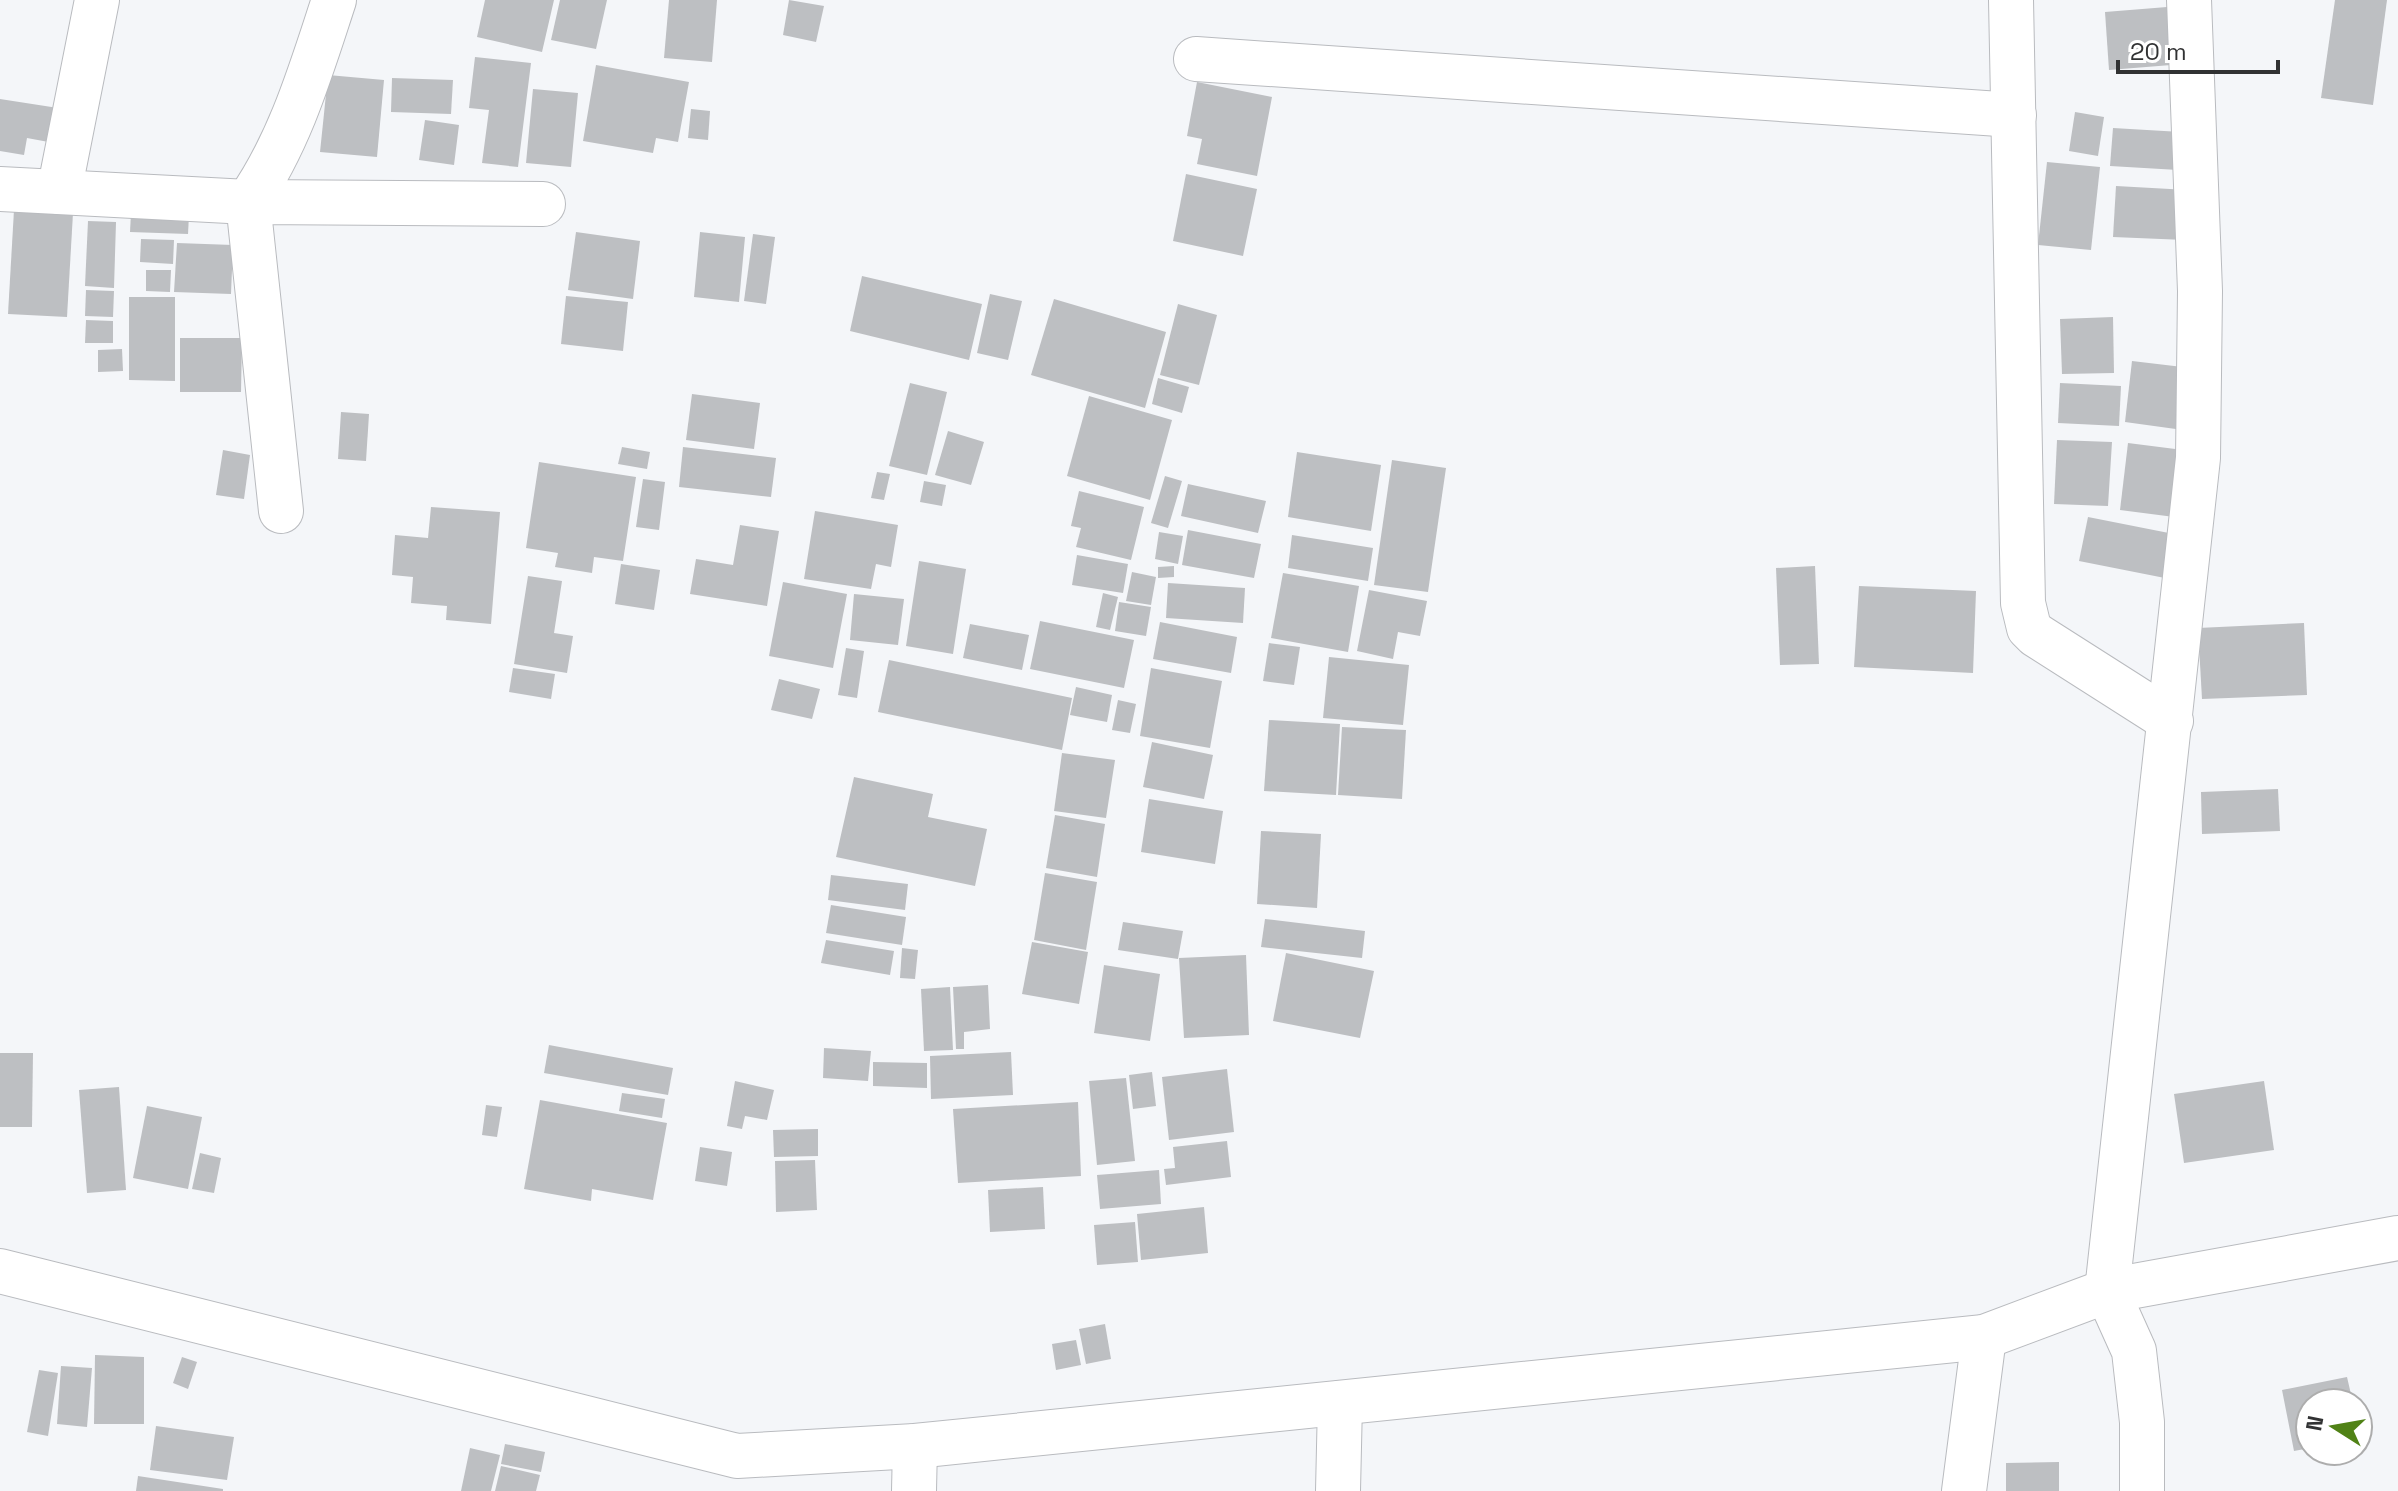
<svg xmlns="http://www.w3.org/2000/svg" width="2398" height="1491" viewBox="0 0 2398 1491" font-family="'Space Grotesk',sans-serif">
  <rect width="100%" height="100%" fill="#f4f6f9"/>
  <!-- building -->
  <g fill="#bdbfc2">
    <path d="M 485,0 L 554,0 L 542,52 L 477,37 Z"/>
    <path d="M 560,0 L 607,0 L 596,49 L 551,40 Z"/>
    <path d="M 669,0 L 717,0 L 712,62 L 664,58 Z"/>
    <path d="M 789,0 L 824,6 L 816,42 L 783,35 Z"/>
    <path d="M 2335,0 L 2387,0 L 2373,105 L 2321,98 Z"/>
    <path d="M 2167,7 L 2171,65 L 2109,70 L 2105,12 Z"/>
    <path d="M 475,57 L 531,63 L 518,167 L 482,163 L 489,110 L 469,108 Z"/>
    <path d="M 596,65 L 689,82 L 678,142 L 656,138 L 653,153 L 583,141 Z"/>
    <path d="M 328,75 L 384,80 L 377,157 L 320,152 Z"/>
    <path d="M 392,78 L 453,80 L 451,114 L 391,112 Z"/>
    <path d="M 1197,82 L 1272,97 L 1257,176 L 1197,164 L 1202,139 L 1187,136 Z"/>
    <path d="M 533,89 L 578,93 L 571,167 L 526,163 Z"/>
    <path d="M 0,99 L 58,108 L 54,143 L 27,138 L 24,155 L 0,151 Z"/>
    <path d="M 691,109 L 710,111 L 708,140 L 688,138 Z"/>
    <path d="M 2075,112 L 2104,117 L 2098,156 L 2069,151 Z"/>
    <path d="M 425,120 L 459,125 L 454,165 L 419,160 Z"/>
    <path d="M 2113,128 L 2181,132 L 2178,170 L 2110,166 Z"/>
    <path d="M 2047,162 L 2100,167 L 2091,250 L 2038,245 Z"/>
    <path d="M 1186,174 L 1257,189 L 1243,256 L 1173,241 Z"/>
    <path d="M 2116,186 L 2188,190 L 2185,240 L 2113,237 Z"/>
    <path d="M 14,210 L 73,213 L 67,317 L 8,314 Z"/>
    <path d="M 131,213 L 189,215 L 188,234 L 130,232 Z"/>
    <path d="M 88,221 L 116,222 L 114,288 L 85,286 Z"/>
    <path d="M 576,232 L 640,241 L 633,299 L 568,290 Z"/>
    <path d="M 700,232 L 745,237 L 739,302 L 694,297 Z"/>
    <path d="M 753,234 L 775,237 L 766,304 L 744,301 Z"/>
    <path d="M 141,239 L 174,240 L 173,264 L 140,262 Z"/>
    <path d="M 177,243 L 233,245 L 231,294 L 174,292 Z"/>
    <path d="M 146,270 L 171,270 L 170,292 L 146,291 Z"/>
    <path d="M 862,276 L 982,304 L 969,360 L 850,331 Z"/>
    <path d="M 86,290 L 114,291 L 113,317 L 85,316 Z"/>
    <path d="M 990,294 L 1022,301 L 1008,360 L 977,353 Z"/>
    <path d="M 566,296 L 628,302 L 623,351 L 561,344 Z"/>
    <path d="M 129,297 L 175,297 L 175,381 L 129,380 Z"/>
    <path d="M 1054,299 L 1166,332 L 1145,408 L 1031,375 Z"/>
    <path d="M 1178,304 L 1217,315 L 1199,385 L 1160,375 Z"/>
    <path d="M 2113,317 L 2114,373 L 2062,374 L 2060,319 Z"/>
    <path d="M 86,320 L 113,321 L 113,343 L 85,343 Z"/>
    <path d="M 180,338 L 242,338 L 241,392 L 180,392 Z"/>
    <path d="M 122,349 L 123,371 L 98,372 L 98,350 Z"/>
    <path d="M 2132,361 L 2191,368 L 2183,430 L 2125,422 Z"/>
    <path d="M 1158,378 L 1189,387 L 1182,413 L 1152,404 Z"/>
    <path d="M 910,383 L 947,392 L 927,475 L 889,466 Z"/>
    <path d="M 2060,383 L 2121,386 L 2119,426 L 2058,423 Z"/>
    <path d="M 692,394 L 760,403 L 754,449 L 686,440 Z"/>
    <path d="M 1089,396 L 1172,420 L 1150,500 L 1067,476 Z"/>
    <path d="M 341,412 L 369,414 L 366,461 L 338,459 Z"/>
    <path d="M 948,431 L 984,442 L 971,485 L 935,475 Z"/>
    <path d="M 2057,440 L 2112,442 L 2108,506 L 2054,504 Z"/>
    <path d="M 2128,443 L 2191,451 L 2182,518 L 2120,510 Z"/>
    <path d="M 622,447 L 650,452 L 647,469 L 618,464 Z"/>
    <path d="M 683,447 L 776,458 L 771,497 L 679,487 Z"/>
    <path d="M 223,450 L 250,455 L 244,499 L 216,495 Z"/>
    <path d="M 1297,452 L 1381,465 L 1371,531 L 1288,517 Z"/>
    <path d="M 1392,460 L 1446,468 L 1428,592 L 1374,585 Z"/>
    <path d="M 539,462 L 636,477 L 623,561 L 594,557 L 592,573 L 555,567 L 558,553 L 526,548 Z"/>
    <path d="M 877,472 L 890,474 L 884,500 L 871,498 Z"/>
    <path d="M 1165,476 L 1182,481 L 1168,528 L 1151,523 Z"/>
    <path d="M 643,479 L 665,482 L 659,530 L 636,527 Z"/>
    <path d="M 924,481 L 946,485 L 942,506 L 920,502 Z"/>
    <path d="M 1188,484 L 1266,501 L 1258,533 L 1181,516 Z"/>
    <path d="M 1079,491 L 1144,507 L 1131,560 L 1076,547 L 1081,528 L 1071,526 Z"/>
    <path d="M 431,507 L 500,512 L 491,624 L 446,620 L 447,606 L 411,603 L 413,577 L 392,575 L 395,535 L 428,538 Z"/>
    <path d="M 815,511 L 898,525 L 891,567 L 876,564 L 871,589 L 804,579 Z"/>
    <path d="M 2088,517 L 2184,536 L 2175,580 L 2079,561 Z"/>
    <path d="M 740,525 L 779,531 L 767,606 L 690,594 L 696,559 L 733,565 Z"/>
    <path d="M 1188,530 L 1261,544 L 1254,578 L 1182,565 Z"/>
    <path d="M 1159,532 L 1183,536 L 1178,564 L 1155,559 Z"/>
    <path d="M 1292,535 L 1373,548 L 1368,581 L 1288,568 Z"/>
    <path d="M 1077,555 L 1128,564 L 1123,593 L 1072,585 Z"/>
    <path d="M 919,561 L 966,569 L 953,654 L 906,646 Z"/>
    <path d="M 621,564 L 660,570 L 654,610 L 615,604 Z"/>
    <path d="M 1174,566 L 1174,577 L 1158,578 L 1158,567 Z"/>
    <path d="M 1815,566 L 1819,664 L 1780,665 L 1776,568 Z"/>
    <path d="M 1132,572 L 1156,577 L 1151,605 L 1126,601 Z"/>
    <path d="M 1283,573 L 1359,586 L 1348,652 L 1271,638 Z"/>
    <path d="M 528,576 L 562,581 L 554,633 L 573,636 L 567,673 L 514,664 Z"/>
    <path d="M 783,582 L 847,594 L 833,668 L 769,656 Z"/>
    <path d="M 1168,583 L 1245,588 L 1243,623 L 1166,618 Z"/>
    <path d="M 1859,586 L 1976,591 L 1973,673 L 1854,667 Z"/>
    <path d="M 1369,590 L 1427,601 L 1420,636 L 1398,632 L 1393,659 L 1357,651 Z"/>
    <path d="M 1103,593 L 1118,597 L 1110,630 L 1096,627 Z"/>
    <path d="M 854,594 L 904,599 L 898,645 L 850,640 Z"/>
    <path d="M 1119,602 L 1151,607 L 1146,636 L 1115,631 Z"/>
    <path d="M 1040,621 L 1134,640 L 1124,688 L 1030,669 Z"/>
    <path d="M 1160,622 L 1237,637 L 1231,673 L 1153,659 Z"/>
    <path d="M 2304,623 L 2307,695 L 2202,699 L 2198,628 Z"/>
    <path d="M 970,624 L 1029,635 L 1022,670 L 963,658 Z"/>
    <path d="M 1269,643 L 1300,647 L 1294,685 L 1263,681 Z"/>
    <path d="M 846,648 L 864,651 L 857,698 L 838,695 Z"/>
    <path d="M 1329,657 L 1409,665 L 1403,725 L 1323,718 Z"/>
    <path d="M 889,660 L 1072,698 L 1062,750 L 878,712 Z"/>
    <path d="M 513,668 L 555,674 L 551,699 L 509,692 Z"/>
    <path d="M 1151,668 L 1222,681 L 1210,748 L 1140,736 Z"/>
    <path d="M 779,679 L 820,689 L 812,719 L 771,710 Z"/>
    <path d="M 1076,687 L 1112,695 L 1107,722 L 1070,715 Z"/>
    <path d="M 1118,700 L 1136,704 L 1130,733 L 1112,730 Z"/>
    <path d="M 1269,720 L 1340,724 L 1336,795 L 1264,791 Z"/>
    <path d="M 1342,727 L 1406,730 L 1402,799 L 1338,795 Z"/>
    <path d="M 1152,742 L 1213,755 L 1204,799 L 1143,787 Z"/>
    <path d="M 1062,753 L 1115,760 L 1106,818 L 1054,811 Z"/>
    <path d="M 854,777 L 933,794 L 928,817 L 987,829 L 975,886 L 836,857 Z"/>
    <path d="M 2278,789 L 2280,831 L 2202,834 L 2201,792 Z"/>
    <path d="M 1149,799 L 1223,811 L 1215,864 L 1141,852 Z"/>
    <path d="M 1055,815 L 1105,824 L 1097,877 L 1046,868 Z"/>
    <path d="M 1261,831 L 1321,834 L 1317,908 L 1257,904 Z"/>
    <path d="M 1045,873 L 1097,882 L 1086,950 L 1034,940 Z"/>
    <path d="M 831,875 L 908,884 L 905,910 L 828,900 Z"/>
    <path d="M 831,905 L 906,917 L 902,945 L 826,933 Z"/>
    <path d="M 1265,919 L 1365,931 L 1362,958 L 1261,947 Z"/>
    <path d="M 1123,922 L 1183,931 L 1178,959 L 1118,950 Z"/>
    <path d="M 826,940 L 894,951 L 890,975 L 821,963 Z"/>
    <path d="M 1032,942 L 1088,952 L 1079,1004 L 1022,994 Z"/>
    <path d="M 902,948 L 918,950 L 915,979 L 900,978 Z"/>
    <path d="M 1286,953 L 1374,971 L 1360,1038 L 1273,1021 Z"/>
    <path d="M 1246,955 L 1249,1035 L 1184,1038 L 1179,958 Z"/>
    <path d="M 1104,965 L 1160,974 L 1150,1041 L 1094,1033 Z"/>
    <path d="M 988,985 L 990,1029 L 964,1032 L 964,1049 L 956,1049 L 953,987 Z"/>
    <path d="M 950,987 L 953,1050 L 924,1051 L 921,989 Z"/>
    <path d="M 549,1045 L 673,1068 L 668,1095 L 544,1073 Z"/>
    <path d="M 824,1048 L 871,1051 L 868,1081 L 823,1078 Z"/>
    <path d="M 1011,1052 L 1013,1095 L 931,1099 L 930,1056 Z"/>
    <path d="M 0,1053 L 33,1053 L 32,1127 L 0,1127 Z"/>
    <path d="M 873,1062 L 927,1063 L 927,1088 L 873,1086 Z"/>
    <path d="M 1227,1069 L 1234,1132 L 1169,1140 L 1162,1077 Z"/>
    <path d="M 1152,1072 L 1156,1106 L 1133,1109 L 1129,1075 Z"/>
    <path d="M 1126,1078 L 1135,1161 L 1097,1165 L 1089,1081 Z"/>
    <path d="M 735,1081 L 774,1090 L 767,1120 L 745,1116 L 742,1129 L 727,1126 Z"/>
    <path d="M 2264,1081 L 2274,1150 L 2184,1163 L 2174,1094 Z"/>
    <path d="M 119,1087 L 126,1190 L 87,1193 L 79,1090 Z"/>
    <path d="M 622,1093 L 665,1099 L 662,1118 L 619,1111 Z"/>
    <path d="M 540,1100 L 667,1123 L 653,1200 L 592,1189 L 591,1201 L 524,1189 Z"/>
    <path d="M 1078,1102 L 1081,1176 L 958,1183 L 953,1109 Z"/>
    <path d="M 486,1105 L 502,1107 L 497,1137 L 482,1135 Z"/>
    <path d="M 147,1106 L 202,1117 L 188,1189 L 133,1178 Z"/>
    <path d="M 818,1129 L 818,1156 L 774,1157 L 773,1130 Z"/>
    <path d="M 1227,1141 L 1231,1177 L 1166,1185 L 1164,1169 L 1175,1168 L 1173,1147 Z"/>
    <path d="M 700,1147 L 732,1152 L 727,1186 L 695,1181 Z"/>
    <path d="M 200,1153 L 221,1158 L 214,1193 L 192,1189 Z"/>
    <path d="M 815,1160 L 817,1210 L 776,1212 L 775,1161 Z"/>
    <path d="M 1159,1170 L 1161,1204 L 1100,1209 L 1097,1175 Z"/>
    <path d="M 1043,1187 L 1045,1229 L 990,1232 L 988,1190 Z"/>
    <path d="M 1204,1207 L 1208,1253 L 1141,1260 L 1137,1214 Z"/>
    <path d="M 1135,1222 L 1138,1262 L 1097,1265 L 1094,1225 Z"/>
    <path d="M 1105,1324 L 1111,1359 L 1086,1364 L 1079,1329 Z"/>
    <path d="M 1076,1340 L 1081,1365 L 1056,1370 L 1052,1344 Z"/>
    <path d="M 95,1355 L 144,1357 L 144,1424 L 94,1424 Z"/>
    <path d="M 182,1357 L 197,1362 L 188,1389 L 173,1383 Z"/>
    <path d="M 61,1366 L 92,1368 L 87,1427 L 57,1424 Z"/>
    <path d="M 39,1370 L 58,1373 L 48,1436 L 27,1432 Z"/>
    <path d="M 2347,1377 L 2353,1403 L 2310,1403 L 2310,1448 L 2294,1451 L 2282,1390 Z"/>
    <path d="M 156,1426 L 234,1437 L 227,1480 L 150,1470 Z"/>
    <path d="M 505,1444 L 545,1452 L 541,1472 L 501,1464 Z"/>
    <path d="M 470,1448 L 500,1455 L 491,1491 L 461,1491 Z"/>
    <path d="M 2059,1462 L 2059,1491 L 2006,1491 L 2006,1463 Z"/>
    <path d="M 501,1466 L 540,1475 L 536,1491 L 495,1491 Z"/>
    <path d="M 138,1476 L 223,1489 L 223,1491 L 136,1491 Z"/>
  </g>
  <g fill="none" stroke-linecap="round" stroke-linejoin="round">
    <defs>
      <g id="minor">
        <path d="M 2011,0 L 2023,603 L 2029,628 L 2036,635 L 2171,721"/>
        <path d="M 1196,59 L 2014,115"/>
        <path d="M 0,189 L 248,202 C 290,142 311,70 334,0"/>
        <path d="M 59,192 L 97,0"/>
        <path d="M 281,511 L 248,202 L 543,204"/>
        <path d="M 0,1271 L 737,1456 L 915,1446 L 1984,1337 L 2107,1291 L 2398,1238"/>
        <path d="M 914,1491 L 915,1446"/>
        <path d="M 1338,1491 L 1340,1403"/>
        <path d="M 1964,1491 L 1984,1337"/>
        <path d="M 2142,1491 L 2142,1422 L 2134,1351 L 2107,1291 L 2198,458 L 2200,291 L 2189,0"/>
      </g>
    </defs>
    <!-- minor casing -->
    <use href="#minor" stroke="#b9bbbf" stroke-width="46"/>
    <!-- minor -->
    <use href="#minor" stroke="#fff" stroke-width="44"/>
  </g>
  <!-- north arrow -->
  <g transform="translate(2334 1427) rotate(281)"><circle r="38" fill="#ffffff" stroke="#adadad" stroke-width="2"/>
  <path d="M0-6L14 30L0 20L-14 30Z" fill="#508216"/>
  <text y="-12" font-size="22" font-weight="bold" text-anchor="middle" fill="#313233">N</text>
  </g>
  <!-- scale -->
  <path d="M2118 60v12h160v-12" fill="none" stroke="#313233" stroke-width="4"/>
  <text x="2130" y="60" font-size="24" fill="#313233" stroke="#ffffff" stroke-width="6" paint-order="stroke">20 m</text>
</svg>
